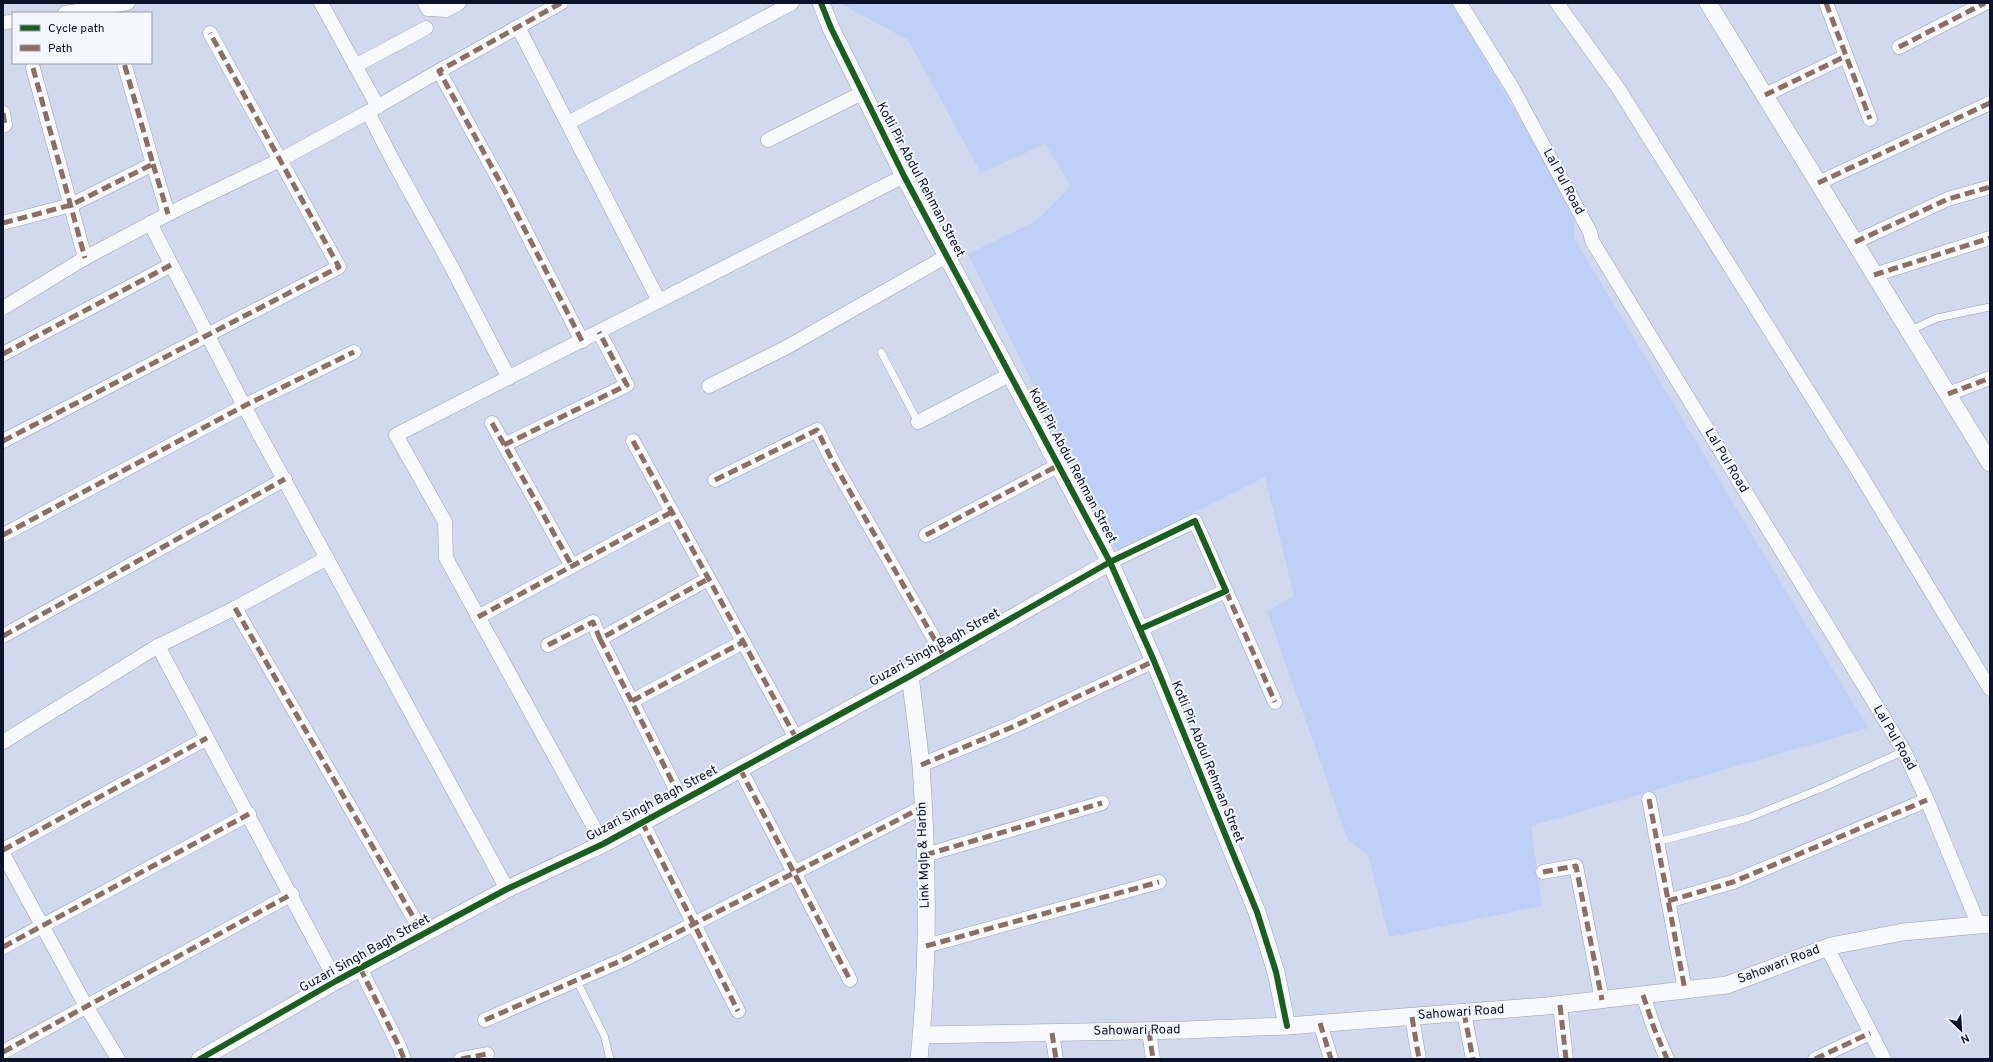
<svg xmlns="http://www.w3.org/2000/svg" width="1993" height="1062" viewBox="0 0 1993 1062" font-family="Overpass,sans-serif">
  <rect width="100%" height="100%" fill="#d0d9ed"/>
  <!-- built -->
  <path fill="#bed0f6" d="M 840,3 L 1452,3 L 1575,213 L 1574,238 L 1868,728 L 1531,826 L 1542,906 L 1389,937 L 1368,855 L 1348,840 L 1267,611 L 1294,596 L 1265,477 L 1117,551 L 968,254 L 1036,221 L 1071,186 L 1045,144 L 981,173 L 908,40 Z"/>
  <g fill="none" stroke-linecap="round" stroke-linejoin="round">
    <defs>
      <g id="service">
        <path d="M 1909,331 L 1937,318 L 1990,307"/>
        <path d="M 881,352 L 918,422"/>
        <path d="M 1657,842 L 1748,818 L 1822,788 L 1904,751"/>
        <path d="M 577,981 L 604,1035 L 610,1059"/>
      </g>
      <g id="minor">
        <path d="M 321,3 L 378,107"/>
        <path d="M 425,3 L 428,9 L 446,10 L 459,3"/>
        <path d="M 561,3 L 439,71 L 505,191 L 582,341"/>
        <path d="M 1460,3 L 1513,89 L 1590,232 L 1592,241 L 1904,751 L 1927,800 L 1979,926"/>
        <path d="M 1557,3 L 1618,88 L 1857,469 L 1990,689"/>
        <path d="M 1826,3 L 1870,119"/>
        <path d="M 65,13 L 128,3"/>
        <path d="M 3,23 L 13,21"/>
        <path d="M 518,27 L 659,301"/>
        <path d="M 1899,47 L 1985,3"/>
        <path d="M 355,66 L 426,28"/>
        <path d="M 33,68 L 85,258"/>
        <path d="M 439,71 L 368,112 L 392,159 L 450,264 L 509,378"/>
        <path d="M 1765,95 L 1846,56"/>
        <path d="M 3,113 L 5,125 L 3,126"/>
        <path d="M 568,123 L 792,3"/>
        <path d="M 768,140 L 862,93"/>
        <path d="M 153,164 L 168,214"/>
        <path d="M 1818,183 L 1990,103"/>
        <path d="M 3,223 L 71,205 L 153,164 L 124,63"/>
        <path d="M 150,223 L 244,406 L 507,889"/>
        <path d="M 1855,242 L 1948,199 L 1990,187"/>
        <path d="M 1874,275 L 1990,238"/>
        <path d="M 3,308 L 85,258 L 168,214 L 280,160 L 368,112"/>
        <path d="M 3,354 L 171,265"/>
        <path d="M 709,386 L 787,347 L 947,256"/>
        <path d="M 1948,394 L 1990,378"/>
        <path d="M 918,422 L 1011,374"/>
        <path d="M 492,423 L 572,566"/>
        <path d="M 3,441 L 339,267 L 210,33"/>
        <path d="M 633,441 L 796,738"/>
        <path d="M 504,445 L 627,385 L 599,332"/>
        <path d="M 715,480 L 817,430 L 833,462 L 944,656"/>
        <path d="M 3,535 L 244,406 L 354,352"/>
        <path d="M 926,535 L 1059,465"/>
        <path d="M 1110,562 L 1195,521 L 1226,591 L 1140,629"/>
        <path d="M 1226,591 L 1275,702"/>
        <path d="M 235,608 L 423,934"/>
        <path d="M 478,617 L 672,512"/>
        <path d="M 3,636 L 285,479"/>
        <path d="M 600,639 L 682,801"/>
        <path d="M 548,645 L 593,622 L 600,639 L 708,579"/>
        <path d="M 158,646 L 336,981"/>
        <path d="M 632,701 L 743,642"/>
        <path d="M 3,742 L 158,646 L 235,608 L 327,558"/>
        <path d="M 921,765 L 1010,728 L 1154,661"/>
        <path d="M 740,769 L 850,980"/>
        <path d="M 1649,799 L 1685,990"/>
        <path d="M 642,822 L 738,1011"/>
        <path d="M 603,844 L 446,558 L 445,522 L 396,435 L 904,176"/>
        <path d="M 3,850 L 207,738"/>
        <path d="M 3,854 L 86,1006 L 118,1059"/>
        <path d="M 925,855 L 1102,803"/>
        <path d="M 1543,872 L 1576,866 L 1602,1000"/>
        <path d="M 1668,901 L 1733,882 L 1927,800"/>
        <path d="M 926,946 L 1159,882"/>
        <path d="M 3,947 L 249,814"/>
        <path d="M 1827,947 L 1884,1059"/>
        <path d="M 360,968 L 399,1046 L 404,1059"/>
        <path d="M 1643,995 L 1654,1028 L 1667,1059"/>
        <path d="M 1560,1005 L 1566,1059"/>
        <path d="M 1464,1013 L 1473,1059"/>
        <path d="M 1412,1017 L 1419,1059"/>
        <path d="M 485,1020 L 625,959 L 923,807"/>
        <path d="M 1320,1023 L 1331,1059"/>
        <path d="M 1149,1031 L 1153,1059"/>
        <path d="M 1052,1033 L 1056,1059"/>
        <path d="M 3,1052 L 292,894"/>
        <path d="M 461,1059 L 487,1054"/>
        <path d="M 1815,1059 L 1870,1033"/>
      </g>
      <g id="tertiary">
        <path d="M 821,3 L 831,28 L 904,176 L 1110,562 L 1154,661 L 1257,912 L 1276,972 L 1287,1026"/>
        <path d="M 1708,3 L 1990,463"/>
        <path d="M 910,676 C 914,706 918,736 921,766 C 928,863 929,962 919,1059"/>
        <path d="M 921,1035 L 1185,1030 L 1287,1026 L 1547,1006 L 1727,985 L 1831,946 L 1903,932 L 1990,924"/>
        <path d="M 200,1059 L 336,981 L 507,889 L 603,844 L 740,769 L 910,676 L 1110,562"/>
      </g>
    </defs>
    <!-- service casing -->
    <use href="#service" stroke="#98a1b5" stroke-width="8"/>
    <!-- minor casing -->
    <use href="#minor" stroke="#98a1b5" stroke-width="15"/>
    <!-- tertiary casing -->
    <use href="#tertiary" stroke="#98a1b5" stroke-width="18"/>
    <!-- service -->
    <use href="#service" stroke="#f8f9fc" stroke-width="7"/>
    <!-- minor -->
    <use href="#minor" stroke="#f8f9fc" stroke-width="14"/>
    <!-- tertiary -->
    <use href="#tertiary" stroke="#f8f9fc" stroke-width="17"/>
    <!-- quiet -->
    <g stroke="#8d6e63" stroke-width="5" stroke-dasharray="10 5" stroke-linecap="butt">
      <path d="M 561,3 L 439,71 L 505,191 L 582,341"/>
      <path d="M 1826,3 L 1870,119"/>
      <path d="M 1899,47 L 1985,3"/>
      <path d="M 33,68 L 85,258"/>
      <path d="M 1765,95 L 1846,56"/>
      <path d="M 3,113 L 5,125 L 3,126"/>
      <path d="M 153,164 L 168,214"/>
      <path d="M 1818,183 L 1990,103"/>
      <path d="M 3,223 L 71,205 L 153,164 L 124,63"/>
      <path d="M 1855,242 L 1948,199 L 1990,187"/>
      <path d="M 1874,275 L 1990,238"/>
      <path d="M 3,354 L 171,265"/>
      <path d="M 1948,394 L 1990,378"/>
      <path d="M 492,423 L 572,566"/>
      <path d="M 3,441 L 339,267 L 210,33"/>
      <path d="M 633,441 L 796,738"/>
      <path d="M 504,445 L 627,385 L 599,332"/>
      <path d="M 715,480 L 817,430 L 833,462 L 944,656"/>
      <path d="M 3,535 L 244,406 L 354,352"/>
      <path d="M 926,535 L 1059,465"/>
      <path d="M 1226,591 L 1275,702"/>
      <path d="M 235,608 L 423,934"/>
      <path d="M 478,617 L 672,512"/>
      <path d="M 3,636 L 285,479"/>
      <path d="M 600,639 L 682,801"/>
      <path d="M 548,645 L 593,622 L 600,639 L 708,579"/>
      <path d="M 632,701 L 743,642"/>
      <path d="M 921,765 L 1010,728 L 1154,661"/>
      <path d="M 740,769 L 850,980"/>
      <path d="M 1649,799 L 1685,990"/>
      <path d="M 642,822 L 738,1011"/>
      <path d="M 3,850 L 207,738"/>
      <path d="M 925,855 L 1102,803"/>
      <path d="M 1543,872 L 1576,866 L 1602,1000"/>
      <path d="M 1668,901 L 1733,882 L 1927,800"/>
      <path d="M 926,946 L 1159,882"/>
      <path d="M 3,947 L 249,814"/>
      <path d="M 360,968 L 399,1046 L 404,1059"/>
      <path d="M 1643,995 L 1654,1028 L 1667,1059"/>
      <path d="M 1560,1005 L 1566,1059"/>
      <path d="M 1464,1013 L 1473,1059"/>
      <path d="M 1412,1017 L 1419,1059"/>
      <path d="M 485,1020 L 625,959 L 923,807"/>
      <path d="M 1320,1023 L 1331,1059"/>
      <path d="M 1149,1031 L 1153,1059"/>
      <path d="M 1052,1033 L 1056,1059"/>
      <path d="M 3,1052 L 292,894"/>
      <path d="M 461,1059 L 487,1054"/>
      <path d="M 1815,1059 L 1870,1033"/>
    </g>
    <defs>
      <g id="cycleway">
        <path d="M 821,3 L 831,28 L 904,176 L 1110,562 L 1154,661 L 1257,912 L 1276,972 L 1287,1026"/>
        <path d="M 200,1059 L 336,981 L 507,889 L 603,844 L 740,769 L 910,676 L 1110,562 L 1195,521 L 1226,591 L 1140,629"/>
      </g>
    </defs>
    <!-- cycleway casing -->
    <use href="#cycleway" stroke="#f3f6fc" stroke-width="8"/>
    <!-- cycleway -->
    <use href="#cycleway" stroke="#1b5e20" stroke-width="6"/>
  </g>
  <g text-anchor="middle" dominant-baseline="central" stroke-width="4" stroke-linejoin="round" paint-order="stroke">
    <!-- street labels -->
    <g font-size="13" fill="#0a1329" stroke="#f3f6fc">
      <text transform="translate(920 180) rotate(62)">Kotli Pir Abdul Rehman Street</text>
      <text transform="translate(1563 182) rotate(62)">Lal Pul Road</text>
      <text transform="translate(1726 461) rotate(59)">Lal Pul Road</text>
      <text transform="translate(1072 466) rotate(62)">Kotli Pir Abdul Rehman Street</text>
      <text transform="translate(935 648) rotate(-29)">Guzari Singh Bagh Street</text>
      <text transform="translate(1894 738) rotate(60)">Lal Pul Road</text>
      <text transform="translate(1207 762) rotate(68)">Kotli Pir Abdul Rehman Street</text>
      <text transform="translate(652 804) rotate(-28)">Guzari Singh Bagh Street</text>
      <text transform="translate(924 855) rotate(-92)">Link Mglp &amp; Harbn</text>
      <text transform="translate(365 954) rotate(-29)">Guzari Singh Bagh Street</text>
      <text transform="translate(1779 965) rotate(-21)">Sahowari Road</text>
      <text transform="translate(1461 1013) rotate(-4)">Sahowari Road</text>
      <text transform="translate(1137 1031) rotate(-1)">Sahowari Road</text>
    </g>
  </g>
  <!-- border -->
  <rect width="1993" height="1062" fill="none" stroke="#0a1329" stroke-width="8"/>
  <!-- legend -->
  <rect x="12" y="12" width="140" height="52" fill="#f3f6fc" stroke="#969ba8"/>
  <rect x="20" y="25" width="20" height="6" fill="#1b5e20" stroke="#969ba8"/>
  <text x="48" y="32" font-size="12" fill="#0a1329">Cycle path</text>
  <rect x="20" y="45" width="20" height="6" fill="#8d6e63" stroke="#969ba8"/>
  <text x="48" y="52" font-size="12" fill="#0a1329">Path</text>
  <!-- north arrow -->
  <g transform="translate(1961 1030) rotate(155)" stroke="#f3f6fc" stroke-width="3" paint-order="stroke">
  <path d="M0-3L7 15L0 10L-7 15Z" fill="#0a1329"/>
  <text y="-6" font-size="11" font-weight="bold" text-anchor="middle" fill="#0a1329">N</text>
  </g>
</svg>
